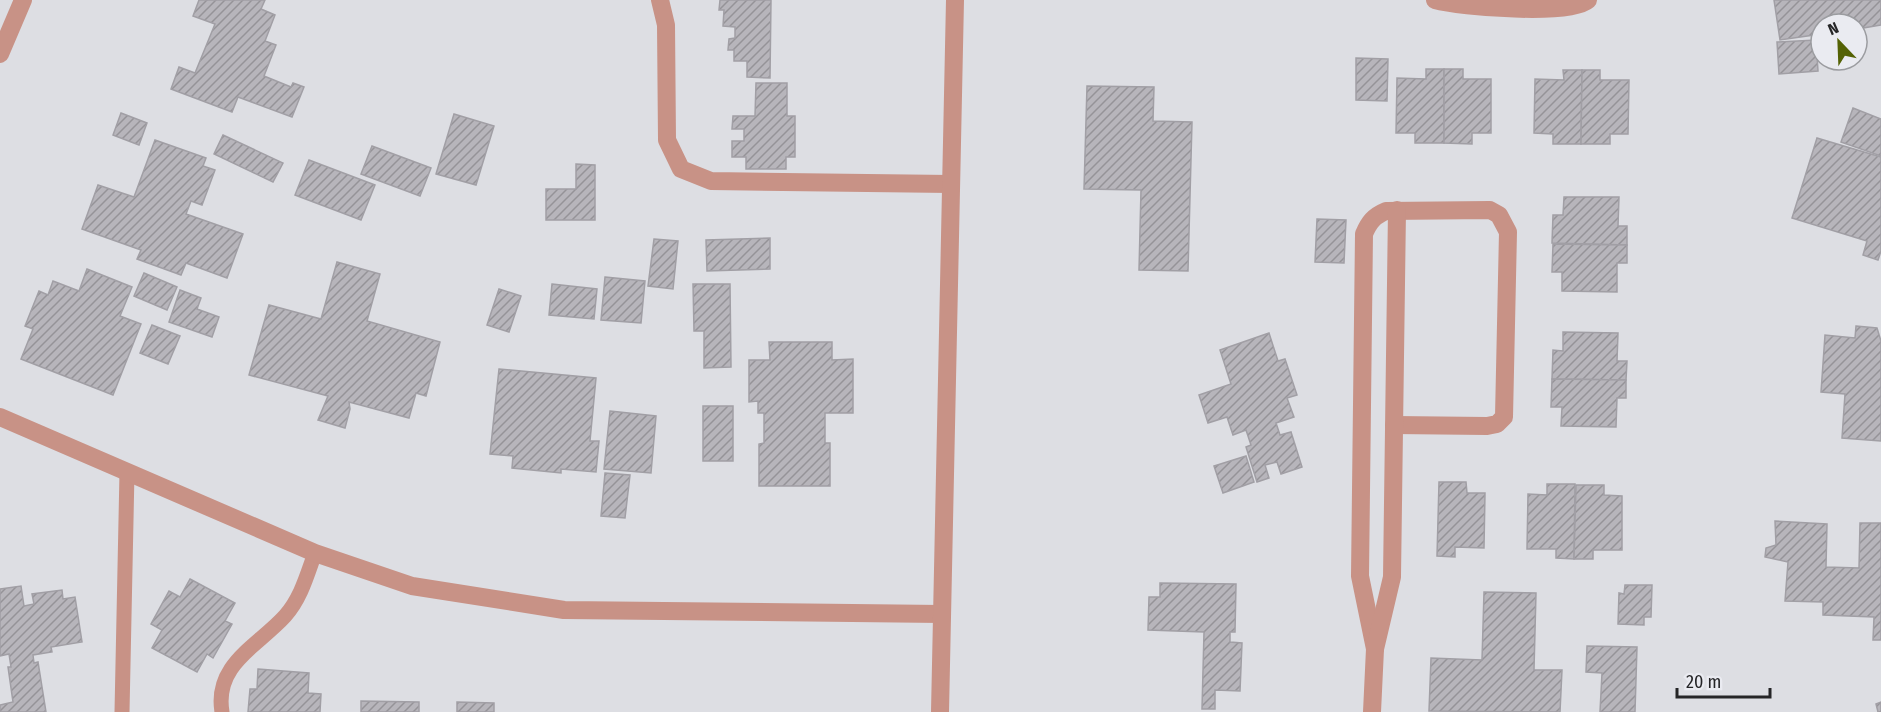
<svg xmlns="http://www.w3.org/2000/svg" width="1881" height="712" viewBox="0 0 1881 712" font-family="'Fira Sans Condensed',sans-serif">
  <defs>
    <pattern id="building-hatch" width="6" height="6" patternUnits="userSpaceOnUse" patternTransform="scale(1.5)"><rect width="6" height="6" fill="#b7b5bb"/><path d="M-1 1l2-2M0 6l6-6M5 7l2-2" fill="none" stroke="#959398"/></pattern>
  </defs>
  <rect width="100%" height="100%" fill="#dddee3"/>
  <!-- building -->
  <g fill="url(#building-hatch)" stroke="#a19fa5" stroke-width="1.5">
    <path d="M 199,0 L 265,0 L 261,9 L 275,15 L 265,41 L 276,45 L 264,76 L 291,87 L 293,83 L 304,87 L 292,117 L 238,97 L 232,112 L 171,89 L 179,67 L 195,73 L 215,24 L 193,16 Z"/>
    <path d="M 720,0 L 771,0 L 770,78 L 747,77 L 747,61 L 734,61 L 734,50 L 728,50 L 729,39 L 735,38 L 735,27 L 723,26 L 724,10 L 719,10 Z"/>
    <path d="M 1774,0 L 1881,0 L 1881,25 L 1857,29 L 1857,24 L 1821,24 L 1821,34 L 1780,40 Z"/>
    <path d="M 1816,40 L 1818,71 L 1779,74 L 1777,42 Z"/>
    <path d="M 1356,58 L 1388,59 L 1387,101 L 1356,100 Z"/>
    <path d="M 1426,69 L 1444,69 L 1444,143 L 1415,143 L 1415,133 L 1396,133 L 1397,78 L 1426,79 Z"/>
    <path d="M 1444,69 L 1463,69 L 1463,79 L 1491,79 L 1491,133 L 1472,133 L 1472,144 L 1444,143 Z"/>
    <path d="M 1563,70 L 1582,70 L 1581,144 L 1553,144 L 1553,134 L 1534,133 L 1535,79 L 1564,80 Z"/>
    <path d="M 1582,70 L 1600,70 L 1600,80 L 1629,80 L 1628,134 L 1610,134 L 1610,144 L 1581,144 Z"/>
    <path d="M 756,83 L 787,83 L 787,116 L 795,116 L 795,157 L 786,157 L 786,169 L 746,169 L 746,157 L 732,157 L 732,141 L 744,141 L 744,129 L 732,129 L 733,116 L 755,116 Z"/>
    <path d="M 1087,86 L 1154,87 L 1153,121 L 1192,122 L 1188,271 L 1139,270 L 1141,190 L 1084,189 Z"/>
    <path d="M 1853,108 L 1881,119 L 1881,156 L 1841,142 Z"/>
    <path d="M 121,113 L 147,123 L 139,145 L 113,135 Z"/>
    <path d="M 454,114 L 494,126 L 476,185 L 436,174 Z"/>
    <path d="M 223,135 L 283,163 L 273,182 L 214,154 Z"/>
    <path d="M 1817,138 L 1881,157 L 1881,251 L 1878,260 L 1863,255 L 1867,241 L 1792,218 Z"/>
    <path d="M 155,140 L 206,158 L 203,166 L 215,170 L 202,205 L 191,201 L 186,214 L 243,234 L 227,278 L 186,263 L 181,275 L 137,259 L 141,250 L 82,229 L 98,185 L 134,197 Z"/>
    <path d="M 372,146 L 431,168 L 420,196 L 361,174 Z"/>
    <path d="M 309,160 L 375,185 L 361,220 L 295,195 Z"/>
    <path d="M 576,164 L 595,165 L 595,220 L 546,220 L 546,189 L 576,189 Z"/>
    <path d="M 1564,197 L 1619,197 L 1618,226 L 1627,226 L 1627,245 L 1552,243 L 1553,215 L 1563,215 Z"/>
    <path d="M 1317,219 L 1346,220 L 1344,263 L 1315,262 Z"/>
    <path d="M 770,238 L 770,269 L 707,271 L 706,240 Z"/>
    <path d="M 654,239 L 678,241 L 673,289 L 648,286 Z"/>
    <path d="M 1553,244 L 1627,245 L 1627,263 L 1617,263 L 1617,292 L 1562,291 L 1562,272 L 1552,272 Z"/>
    <path d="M 337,262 L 380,274 L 367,321 L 440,342 L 426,396 L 416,393 L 409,418 L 349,402 L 350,409 L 345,428 L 318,420 L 328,396 L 249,375 L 269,305 L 321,319 Z"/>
    <path d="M 87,269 L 132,287 L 120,316 L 141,324 L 113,395 L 21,359 L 33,329 L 25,326 L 39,291 L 48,295 L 53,281 L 79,291 Z"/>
    <path d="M 144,273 L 177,287 L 167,310 L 134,296 Z"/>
    <path d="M 605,277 L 645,281 L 641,323 L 601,320 Z"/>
    <path d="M 552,284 L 597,289 L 594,319 L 549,315 Z"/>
    <path d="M 693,284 L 730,284 L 731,367 L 704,368 L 704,331 L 694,331 Z"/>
    <path d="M 499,289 L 521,296 L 509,332 L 487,325 Z"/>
    <path d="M 180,290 L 201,298 L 197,309 L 219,317 L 212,337 L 169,322 Z"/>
    <path d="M 152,325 L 180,336 L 168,364 L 140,353 Z"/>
    <path d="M 1856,326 L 1877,328 L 1881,341 L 1881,441 L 1842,438 L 1845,394 L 1821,392 L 1825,335 L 1855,338 Z"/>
    <path d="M 1563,332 L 1618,333 L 1617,361 L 1627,361 L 1626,380 L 1552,379 L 1553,350 L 1563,351 Z"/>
    <path d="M 1269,333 L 1278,361 L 1285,359 L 1297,395 L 1287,398 L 1294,417 L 1276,423 L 1280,435 L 1291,432 L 1302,467 L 1281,474 L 1277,462 L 1265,465 L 1269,478 L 1257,482 L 1246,447 L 1251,445 L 1246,430 L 1233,435 L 1227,417 L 1208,423 L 1199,395 L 1231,384 L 1220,350 Z"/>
    <path d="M 769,342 L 832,342 L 832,360 L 853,359 L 853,413 L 825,413 L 825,443 L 830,443 L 830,486 L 759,486 L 759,444 L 764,443 L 764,413 L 758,413 L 758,401 L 749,402 L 749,360 L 770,360 Z"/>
    <path d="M 499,369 L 596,378 L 590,441 L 599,441 L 596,472 L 561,469 L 561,473 L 512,468 L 513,456 L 490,454 Z"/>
    <path d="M 1552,379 L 1626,380 L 1626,398 L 1617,398 L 1616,427 L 1561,426 L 1562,407 L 1551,407 Z"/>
    <rect x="703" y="406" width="30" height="55"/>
    <path d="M 610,411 L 656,416 L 651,473 L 604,469 Z"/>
    <path d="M 1246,456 L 1254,482 L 1223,493 L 1214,466 Z"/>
    <path d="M 605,473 L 630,475 L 625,518 L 601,516 Z"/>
    <path d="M 1439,482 L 1466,482 L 1467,493 L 1485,493 L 1484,548 L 1455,547 L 1455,557 L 1437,556 Z"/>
    <path d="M 1547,484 L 1575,484 L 1574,559 L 1556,558 L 1556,549 L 1527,549 L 1528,494 L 1547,495 Z"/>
    <path d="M 1576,485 L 1604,485 L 1604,495 L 1622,496 L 1622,550 L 1593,550 L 1593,559 L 1574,559 Z"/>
    <path d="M 1775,521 L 1827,524 L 1826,567 L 1859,568 L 1860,523 L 1881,523 L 1881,640 L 1873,640 L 1874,617 L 1823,615 L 1823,602 L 1785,601 L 1788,562 L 1765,557 L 1766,548 L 1776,545 Z"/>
    <path d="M 190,579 L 235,603 L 225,621 L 232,624 L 213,658 L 207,654 L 197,672 L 152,648 L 162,630 L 151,624 L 169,591 L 180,597 Z"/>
    <path d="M 1160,583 L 1236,584 L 1235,632 L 1230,632 L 1230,642 L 1242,643 L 1240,691 L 1215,690 L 1215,709 L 1202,709 L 1204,632 L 1148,630 L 1149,597 L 1160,597 Z"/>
    <path d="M 1625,585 L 1652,585 L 1651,617 L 1644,617 L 1644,625 L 1618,624 L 1619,593 L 1624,594 Z"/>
    <path d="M 21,586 L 24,606 L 34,604 L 32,594 L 62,590 L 63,599 L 75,597 L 82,642 L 51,647 L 52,652 L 33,655 L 34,663 L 38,662 L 46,712 L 0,712 L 0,705 L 13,702 L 8,667 L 11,667 L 9,654 L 0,656 L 0,589 Z"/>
    <path d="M 1484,592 L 1536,593 L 1534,670 L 1562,670 L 1560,712 L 1429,711 L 1431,658 L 1482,660 Z"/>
    <path d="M 1587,646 L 1637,647 L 1635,712 L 1600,712 L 1602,673 L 1586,672 Z"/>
    <path d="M 258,669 L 309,673 L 308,693 L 321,694 L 320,712 L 248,712 L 250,689 L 257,689 Z"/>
    <path d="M 361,701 L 419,702 L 419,712 L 361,712 Z"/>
    <path d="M 457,702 L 494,703 L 494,712 L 457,712 Z"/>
    <path d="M 1881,702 L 1881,712 L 1878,712 L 1876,704 Z"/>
  </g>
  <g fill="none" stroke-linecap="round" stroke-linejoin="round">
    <!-- lane -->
    <g stroke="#c89286" stroke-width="15">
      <path d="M 122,712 L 127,472"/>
      <path d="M 222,712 C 214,664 258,646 285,616 C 301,598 307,575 315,553"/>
    </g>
    <!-- street -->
    <g stroke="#c89286" stroke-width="18">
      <path d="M 660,0 L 666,25 L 667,140 L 681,169 L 711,181 L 951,184"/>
      <path d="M 1435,0 C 1461,7 1570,16 1588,0"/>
      <path d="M 0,54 L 23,0"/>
      <path d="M 0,417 L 315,553 L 412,586 L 564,610 L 942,614"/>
      <path d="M 1375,649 L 1360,576 L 1364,234 C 1369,222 1374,216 1386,211 L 1490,210 L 1499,215 L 1508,232 L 1504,417 L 1497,424 L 1487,426 L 1394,425"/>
      <path d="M 940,712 L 955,0"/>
      <path d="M 1372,712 L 1375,649 L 1392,577 L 1397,210"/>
    </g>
  </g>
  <!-- north arrow -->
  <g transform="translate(1839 42) rotate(337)"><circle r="28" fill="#eaebf1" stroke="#9b9ca0" stroke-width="1.5"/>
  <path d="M0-4.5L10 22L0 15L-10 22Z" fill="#546205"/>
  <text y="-9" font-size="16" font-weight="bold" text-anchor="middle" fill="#252527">N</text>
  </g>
  <!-- scale -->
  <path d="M1677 688v9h93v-9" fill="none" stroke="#252527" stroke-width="3"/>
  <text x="1686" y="688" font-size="18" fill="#252527" stroke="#eaebf1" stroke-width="4.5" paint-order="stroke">20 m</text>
</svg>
